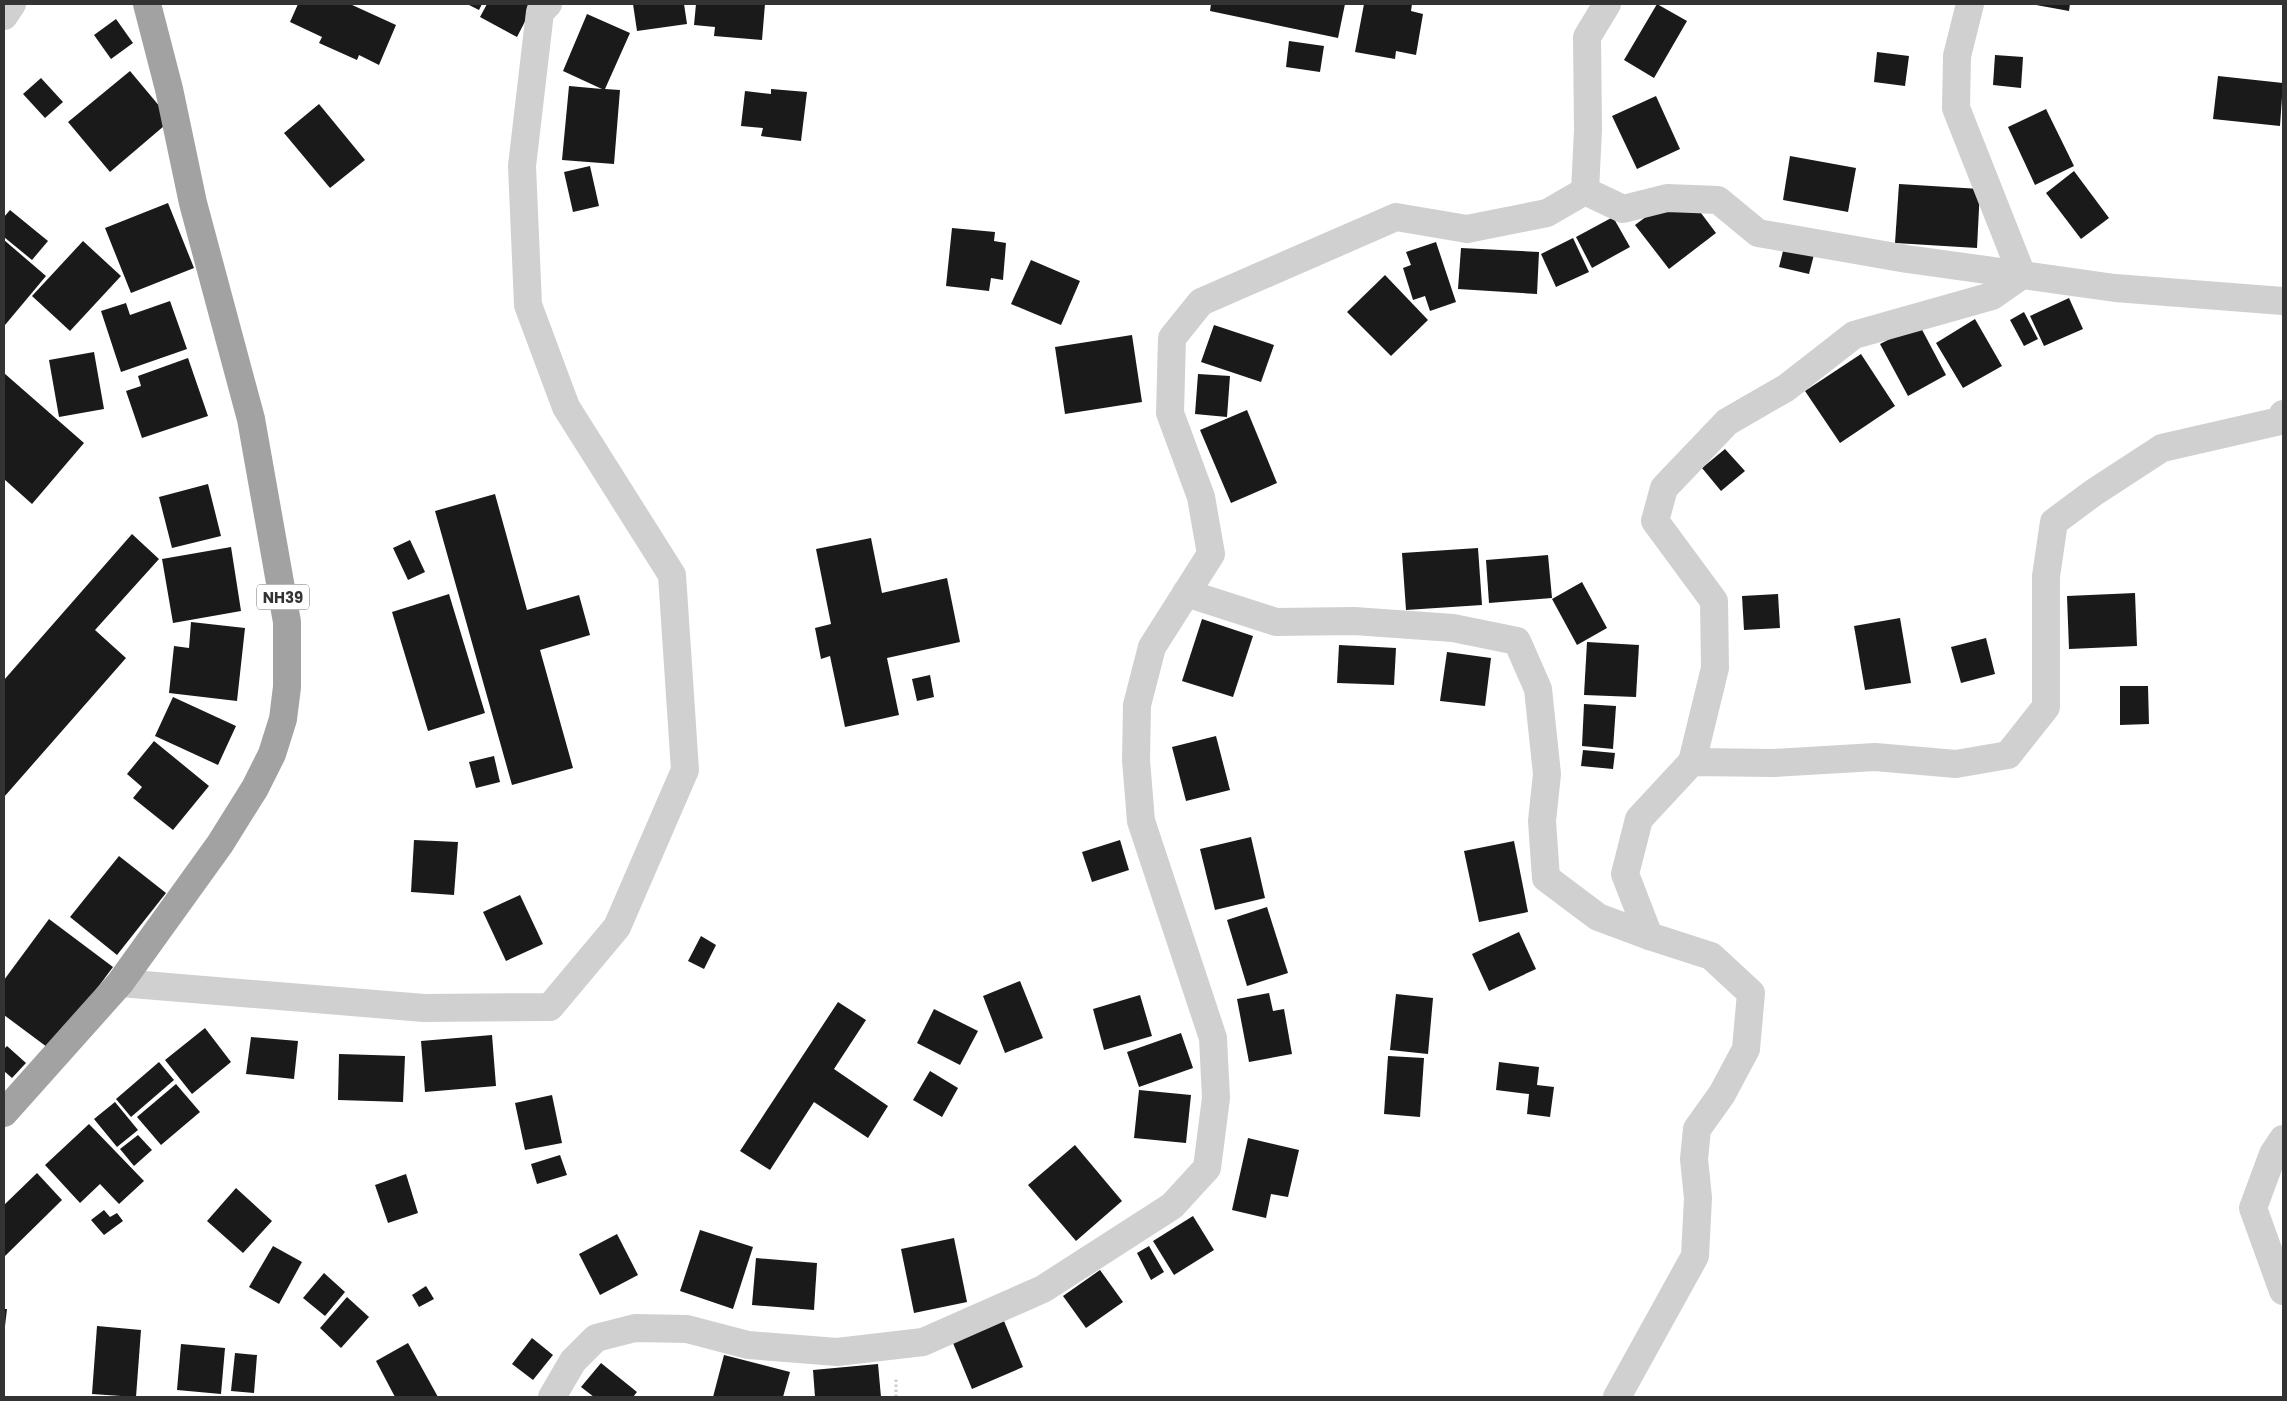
<svg xmlns="http://www.w3.org/2000/svg" width="2287" height="1401" viewBox="0 0 2287 1401" font-family="Poppins,sans-serif">
  <rect width="100%" height="100%" fill="#fff"/>
  <!-- building -->
  <g fill="#1a1a1a">
    <path d="M 298,4 L 350,4 L 396,25 L 379,65 L 359,55 L 357,60 L 319,43 L 322,37 L 290,22 Z"/>
    <path d="M 467,4 L 482,4 L 479,10 Z"/>
    <path d="M 487,4 L 534,4 L 517,37 L 480,17 Z"/>
    <path d="M 633,4 L 684,4 L 687,24 L 637,31 Z"/>
    <path d="M 696,4 L 765,4 L 762,40 L 714,36 L 715,27 L 694,25 Z"/>
    <path d="M 1211,4 L 1345,4 L 1338,38 L 1210,11 Z"/>
    <path d="M 1364,4 L 1412,4 L 1411,11 L 1423,14 L 1416,55 L 1396,51 L 1395,59 L 1355,52 Z"/>
    <path d="M 1657,4 L 1687,21 L 1654,78 L 1624,60 Z"/>
    <path d="M 2031,4 L 2070,4 L 2069,11 Z"/>
    <path d="M 587,14 L 630,33 L 605,89 L 620,90 L 614,164 L 562,160 L 569,86 L 602,89 L 563,71 Z"/>
    <path d="M 116,19 L 133,43 L 111,59 L 94,35 Z"/>
    <path d="M 1289,41 L 1324,46 L 1320,72 L 1286,67 Z"/>
    <path d="M 1877,52 L 1909,56 L 1905,86 L 1874,82 Z"/>
    <path d="M 1995,55 L 2023,57 L 2021,88 L 1993,85 Z"/>
    <path d="M 130,71 L 171,120 L 110,172 L 68,122 Z"/>
    <path d="M 2218,76 L 2283,83 L 2280,126 L 2213,119 Z"/>
    <path d="M 41,78 L 63,102 L 45,118 L 23,94 Z"/>
    <path d="M 771,89 L 807,92 L 801,141 L 761,136 L 763,128 L 741,126 L 745,91 L 771,94 Z"/>
    <path d="M 1656,96 L 1680,149 L 1637,169 L 1612,116 Z"/>
    <path d="M 319,104 L 365,160 L 330,188 L 284,133 Z"/>
    <path d="M 2046,109 L 2074,166 L 2035,185 L 2008,127 Z"/>
    <path d="M 1790,156 L 1856,168 L 1848,212 L 1783,200 Z"/>
    <path d="M 590,166 L 599,206 L 573,212 L 564,172 Z"/>
    <path d="M 2074,171 L 2109,218 L 2081,239 L 2046,193 Z"/>
    <path d="M 1899,184 L 1980,189 L 1977,248 L 1895,243 Z"/>
    <path d="M 1683,189 L 1716,233 L 1669,269 L 1635,225 Z"/>
    <path d="M 168,203 L 194,268 L 131,293 L 105,228 Z"/>
    <path d="M 10,210 L 48,241 L 32,260 L 4,237 L 4,217 Z"/>
    <path d="M 1613,217 L 1630,247 L 1592,268 L 1576,237 Z"/>
    <path d="M 952,228 L 995,232 L 994,241 L 1006,243 L 1003,280 L 991,278 L 989,291 L 946,286 Z"/>
    <path d="M 1787,235 L 1817,243 L 1809,274 L 1779,267 Z"/>
    <path d="M 1573,238 L 1589,272 L 1556,287 L 1541,254 Z"/>
    <path d="M 4,240 L 46,276 L 5,325 L 4,324 Z"/>
    <path d="M 83,241 L 121,276 L 70,331 L 32,296 Z"/>
    <path d="M 1436,242 L 1456,302 L 1430,311 L 1425,296 L 1413,300 L 1403,268 L 1411,265 L 1406,252 Z"/>
    <path d="M 1461,248 L 1539,252 L 1537,294 L 1458,289 Z"/>
    <path d="M 1031,260 L 1080,281 L 1061,325 L 1011,304 Z"/>
    <path d="M 1385,275 L 1428,320 L 1391,356 L 1347,312 Z"/>
    <path d="M 2069,298 L 2083,329 L 2044,346 L 2030,316 Z"/>
    <path d="M 170,301 L 187,349 L 121,372 L 101,311 L 126,303 L 130,315 Z"/>
    <path d="M 2024,312 L 2038,339 L 2024,346 L 2010,320 Z"/>
    <path d="M 1975,319 L 2002,366 L 1963,388 L 1936,343 Z"/>
    <path d="M 1919,324 L 1946,375 L 1908,396 L 1880,344 Z"/>
    <path d="M 1214,325 L 1274,345 L 1261,382 L 1201,362 Z"/>
    <path d="M 1132,335 L 1142,402 L 1065,414 L 1055,347 Z"/>
    <path d="M 94,352 L 104,409 L 59,417 L 49,360 Z"/>
    <path d="M 1861,354 L 1895,406 L 1840,443 L 1805,391 Z"/>
    <path d="M 188,358 L 208,416 L 142,438 L 126,391 L 141,386 L 138,376 Z"/>
    <path d="M 4,373 L 84,443 L 32,504 L 4,479 Z"/>
    <path d="M 1198,374 L 1230,376 L 1227,417 L 1195,414 Z"/>
    <path d="M 1247,410 L 1277,483 L 1231,503 L 1200,430 Z"/>
    <path d="M 1725,449 L 1745,471 L 1721,491 L 1702,468 Z"/>
    <path d="M 208,484 L 221,536 L 172,548 L 159,497 Z"/>
    <path d="M 495,494 L 527,610 L 579,595 L 590,635 L 540,650 L 573,768 L 512,785 L 435,511 Z"/>
    <path d="M 132,534 L 159,559 L 95,630 L 126,658 L 4,797 L 4,680 Z"/>
    <path d="M 871,538 L 882,593 L 947,578 L 960,642 L 887,658 L 899,715 L 845,727 L 830,656 L 821,659 L 815,628 L 831,624 L 816,549 Z"/>
    <path d="M 410,540 L 425,572 L 408,580 L 393,548 Z"/>
    <path d="M 231,547 L 241,611 L 173,623 L 162,559 Z"/>
    <path d="M 1478,548 L 1482,605 L 1406,610 L 1402,553 Z"/>
    <path d="M 1548,555 L 1552,598 L 1489,603 L 1486,560 Z"/>
    <path d="M 1582,582 L 1607,628 L 1577,645 L 1552,599 Z"/>
    <path d="M 2135,593 L 2137,646 L 2069,649 L 2067,596 Z"/>
    <path d="M 449,594 L 485,713 L 428,731 L 392,612 Z"/>
    <path d="M 1778,594 L 1780,628 L 1744,630 L 1742,596 Z"/>
    <path d="M 1900,618 L 1911,683 L 1865,690 L 1854,626 Z"/>
    <path d="M 1202,619 L 1253,636 L 1233,697 L 1182,681 Z"/>
    <path d="M 191,622 L 245,628 L 237,701 L 169,693 L 174,646 L 189,648 Z"/>
    <path d="M 1986,638 L 1995,674 L 1961,683 L 1951,647 Z"/>
    <path d="M 1587,642 L 1639,645 L 1636,697 L 1584,695 Z"/>
    <path d="M 1339,645 L 1396,648 L 1394,685 L 1337,683 Z"/>
    <path d="M 1447,652 L 1491,658 L 1485,706 L 1440,701 Z"/>
    <path d="M 930,675 L 934,697 L 917,701 L 912,679 Z"/>
    <path d="M 2120,686 L 2148,686 L 2149,724 L 2120,725 Z"/>
    <path d="M 173,697 L 236,726 L 218,765 L 155,736 Z"/>
    <path d="M 1584,704 L 1616,706 L 1613,749 L 1582,746 Z"/>
    <path d="M 1216,736 L 1230,790 L 1186,801 L 1172,747 Z"/>
    <path d="M 154,741 L 209,786 L 173,830 L 133,798 L 142,787 L 127,774 Z"/>
    <path d="M 1583,750 L 1615,753 L 1613,769 L 1581,766 Z"/>
    <path d="M 494,756 L 500,782 L 476,788 L 469,762 Z"/>
    <path d="M 1251,837 L 1265,898 L 1215,910 L 1200,849 Z"/>
    <path d="M 414,840 L 458,842 L 454,895 L 411,892 Z"/>
    <path d="M 1120,840 L 1129,870 L 1092,882 L 1082,852 Z"/>
    <path d="M 1514,841 L 1528,912 L 1479,922 L 1464,851 Z"/>
    <path d="M 119,856 L 166,893 L 117,955 L 70,917 Z"/>
    <path d="M 520,895 L 543,944 L 506,961 L 483,912 Z"/>
    <path d="M 1267,907 L 1288,973 L 1247,986 L 1227,920 Z"/>
    <path d="M 49,919 L 113,967 L 51,1050 L 4,1015 L 4,980 Z"/>
    <path d="M 1519,932 L 1536,969 L 1489,991 L 1472,954 Z"/>
    <path d="M 701,936 L 716,945 L 704,969 L 688,961 Z"/>
    <path d="M 1020,981 L 1043,1038 L 1005,1053 L 983,996 Z"/>
    <path d="M 1269,993 L 1273,1011 L 1284,1009 L 1292,1054 L 1249,1062 L 1237,999 Z"/>
    <path d="M 1396,994 L 1433,998 L 1428,1054 L 1390,1050 Z"/>
    <path d="M 1140,995 L 1152,1036 L 1104,1050 L 1093,1009 Z"/>
    <path d="M 838,1002 L 866,1020 L 834,1069 L 888,1106 L 868,1138 L 814,1102 L 770,1170 L 740,1151 Z"/>
    <path d="M 934,1009 L 978,1031 L 960,1065 L 917,1043 Z"/>
    <path d="M 205,1028 L 231,1062 L 192,1094 L 165,1060 Z"/>
    <path d="M 1181,1033 L 1193,1068 L 1139,1087 L 1127,1052 Z"/>
    <path d="M 492,1035 L 496,1086 L 425,1092 L 421,1041 Z"/>
    <path d="M 251,1037 L 298,1041 L 294,1079 L 246,1074 Z"/>
    <path d="M 7,1046 L 26,1063 L 12,1078 L 4,1071 L 4,1049 Z"/>
    <path d="M 339,1054 L 405,1056 L 403,1102 L 338,1100 Z"/>
    <path d="M 1388,1056 L 1424,1058 L 1420,1117 L 1384,1114 Z"/>
    <path d="M 159,1062 L 174,1080 L 131,1117 L 116,1099 Z"/>
    <path d="M 1499,1062 L 1539,1067 L 1537,1085 L 1554,1087 L 1550,1117 L 1527,1114 L 1529,1094 L 1496,1090 Z"/>
    <path d="M 930,1071 L 958,1088 L 942,1117 L 913,1100 Z"/>
    <path d="M 176,1084 L 200,1112 L 161,1145 L 137,1117 Z"/>
    <path d="M 1139,1090 L 1191,1095 L 1186,1143 L 1134,1138 Z"/>
    <path d="M 552,1095 L 562,1143 L 525,1150 L 515,1103 Z"/>
    <path d="M 115,1102 L 138,1130 L 117,1147 L 94,1119 Z"/>
    <path d="M 89,1124 L 144,1181 L 119,1204 L 100,1184 L 80,1203 L 45,1165 Z"/>
    <path d="M 138,1135 L 152,1150 L 134,1166 L 120,1149 Z"/>
    <path d="M 1248,1138 L 1299,1150 L 1288,1197 L 1271,1194 L 1266,1218 L 1232,1210 Z"/>
    <path d="M 1075,1145 L 1122,1201 L 1076,1241 L 1028,1185 Z"/>
    <path d="M 560,1155 L 567,1175 L 537,1184 L 531,1164 Z"/>
    <path d="M 37,1173 L 62,1200 L 4,1257 L 4,1205 Z"/>
    <path d="M 406,1174 L 418,1213 L 388,1223 L 375,1185 Z"/>
    <path d="M 236,1188 L 272,1221 L 243,1253 L 207,1221 Z"/>
    <path d="M 104,1210 L 110,1217 L 117,1213 L 123,1221 L 104,1235 L 91,1220 Z"/>
    <path d="M 1193,1216 L 1214,1250 L 1174,1275 L 1153,1241 Z"/>
    <path d="M 700,1230 L 753,1247 L 733,1309 L 680,1291 Z"/>
    <path d="M 617,1234 L 638,1275 L 600,1295 L 579,1254 Z"/>
    <path d="M 954,1238 L 967,1302 L 914,1313 L 901,1249 Z"/>
    <path d="M 273,1246 L 302,1262 L 279,1304 L 249,1287 Z"/>
    <path d="M 1149,1246 L 1164,1272 L 1151,1280 L 1137,1253 Z"/>
    <path d="M 756,1258 L 817,1263 L 814,1310 L 752,1305 Z"/>
    <path d="M 1100,1270 L 1123,1302 L 1086,1328 L 1063,1296 Z"/>
    <path d="M 324,1273 L 345,1292 L 325,1316 L 303,1298 Z"/>
    <path d="M 426,1286 L 434,1299 L 419,1307 L 412,1295 Z"/>
    <path d="M 347,1297 L 369,1317 L 341,1348 L 320,1328 Z"/>
    <path d="M 4,1309 L 7,1309 L 5,1326 L 4,1326 Z"/>
    <path d="M 1004,1321 L 1023,1367 L 972,1389 L 953,1343 Z"/>
    <path d="M 97,1326 L 141,1330 L 136,1397 L 92,1394 Z"/>
    <path d="M 532,1338 L 553,1355 L 533,1380 L 512,1364 Z"/>
    <path d="M 408,1343 L 438,1397 L 395,1397 L 376,1361 Z"/>
    <path d="M 181,1344 L 225,1348 L 221,1394 L 177,1390 Z"/>
    <path d="M 235,1353 L 257,1355 L 254,1393 L 231,1391 Z"/>
    <path d="M 724,1355 L 790,1372 L 783,1397 L 713,1397 Z"/>
    <path d="M 601,1363 L 637,1392 L 633,1397 L 594,1397 L 581,1387 Z"/>
    <path d="M 878,1364 L 881,1397 L 815,1397 L 813,1370 Z"/>
  </g>
  <g fill="none" stroke-linecap="round" stroke-linejoin="round">
    <!-- path -->
    <path stroke="#cdcdcd" stroke-width="3" stroke-dasharray="2.5 2.5" stroke-linecap="butt" d="M 896,1397 L 896,1378"/>
    <!-- minor -->
    <g stroke="#d0d0d0" stroke-width="28">
      <path d="M 4,16 L 12,4"/>
      <path d="M 1585,191 L 1623,209 L 1667,198 L 1718,200 L 1758,233 L 1907,259 L 2115,288 L 2283,301"/>
      <path d="M 1186,593 L 1276,622 L 1354,621 L 1453,628 L 1517,641 L 1538,689 L 1547,774 L 1542,821 L 1546,878 L 1598,917 L 1649,936 L 1711,956 L 1751,993 L 1746,1049 L 1722,1094 L 1697,1129 L 1694,1159 L 1698,1198 L 1695,1256 L 1617,1397"/>
      <path d="M 1692,762 L 1715,668 L 1714,601 L 1655,521 L 1664,488 L 1727,422 L 1786,388 L 1854,335 L 1992,296 L 2022,275 L 1956,108 L 1957,56 L 1970,4"/>
      <path d="M 1649,936 L 1625,874 L 1639,819 L 1692,762 L 1774,763 L 1875,757 L 1956,764 L 2008,755 L 2046,707 L 2046,576 L 2054,522 L 2093,493 L 2162,448 L 2280,421 L 2283,414"/>
      <path d="M 2283,1139 L 2273,1154 L 2253,1208 L 2283,1291"/>
      <path d="M 552,1397 L 573,1361 L 596,1338 L 635,1328 L 687,1329 L 748,1345 L 837,1352 L 923,1342 L 1043,1289 L 1172,1206 L 1207,1168 L 1216,1098 L 1213,1038 L 1141,821 L 1136,760 L 1137,705 L 1152,647 L 1211,554 L 1201,497 L 1170,413 L 1172,338 L 1201,302 L 1396,217 L 1467,229 L 1547,213 L 1585,191 L 1588,130 L 1587,37 L 1607,4"/>
    </g>
    <!-- tertiary -->
    <path stroke="#d0d0d0" stroke-width="28" d="M 120,983 L 424,1008 L 550,1007 L 617,927 L 685,770 L 672,575 L 566,407 L 528,305 L 522,166 L 540,12 L 548,4"/>
    <!-- trunk -->
    <path stroke="#a2a2a2" stroke-width="28" d="M 4,1113 L 120,983 L 220,844 L 255,788 L 272,754 L 283,719 L 287,687 L 287,622 L 251,419 L 193,203 L 169,89 L 147,4"/>
  </g>
  <g text-anchor="middle" dominant-baseline="central" stroke-width="5" stroke-linejoin="round" paint-order="stroke">
    <!-- shield labels -->
    <rect fill="#fff" stroke="#707070" stroke-width="1" x="257" y="584.5" width="52" height="25" rx="4"/>
    <g font-size="15" font-weight="bold" fill="#333">
      <text x="283" y="597">NH39</text>
    </g>
  </g>
  <!-- border -->
  <rect width="2287" height="1401" fill="none" stroke="#333333" stroke-width="10"/>
</svg>
